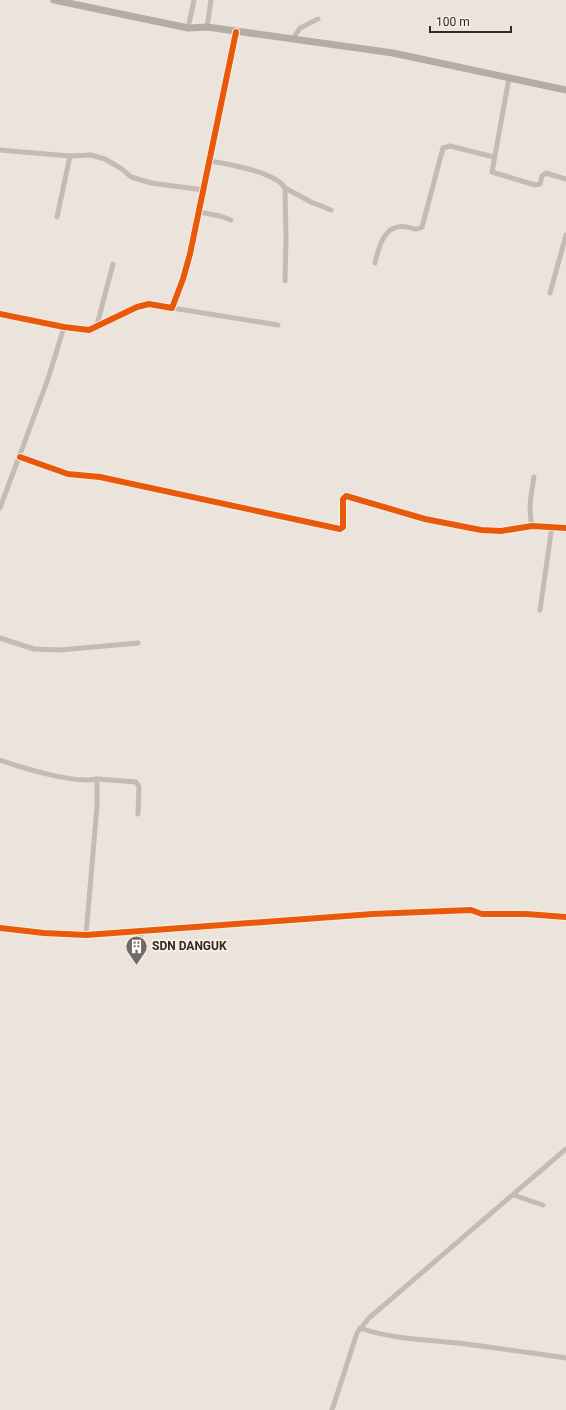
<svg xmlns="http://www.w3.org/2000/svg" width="566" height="1410" viewBox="0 0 566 1410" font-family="Roboto,sans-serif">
  <rect width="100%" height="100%" fill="#ebe4dc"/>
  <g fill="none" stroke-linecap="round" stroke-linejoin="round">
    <!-- minor -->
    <g stroke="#c3bcb6" stroke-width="5">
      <path d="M 207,27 L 211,0"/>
      <path d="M 188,28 L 194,0"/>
      <path d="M 293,39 L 300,28 L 318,19"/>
      <path d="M 509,78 L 492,172 L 535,185 L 540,184 L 542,176 L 546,173 L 566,179"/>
      <path d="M 0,150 L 70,156 L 91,155 L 105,159 L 122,169 L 131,177 L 151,183 L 204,190"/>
      <path d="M 210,161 C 228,164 276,172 285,188 L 286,239 L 285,281"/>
      <path d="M 285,188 L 311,202 L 331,210"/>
      <path d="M 199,212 L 220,216 L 231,220"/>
      <path d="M 57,217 L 70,156"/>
      <path d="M 375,263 C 379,246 384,223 407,227 C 413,228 416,231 422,227 L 443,148 L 450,146 L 494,157"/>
      <path d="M 550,293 L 566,235"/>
      <path d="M 172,308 L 278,325"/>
      <path d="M 0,314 L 64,327 L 89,330 L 137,307 L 149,304 L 172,308 L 183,279 L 190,254 L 236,32"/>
      <path d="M 97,325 L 113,264"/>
      <path d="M 20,457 L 68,474 L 100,477 L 340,529 L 343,527 L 343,499 L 346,496 L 425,519 L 481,530 L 501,531 L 532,526 L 566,528"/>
      <path d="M 0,508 L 48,379 L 64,327"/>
      <path d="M 532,526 C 528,509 531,494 534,477"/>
      <path d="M 540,610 L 552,526"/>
      <path d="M 0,638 L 34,649 L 60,650 L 138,643"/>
      <path d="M 0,760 C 23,768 74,784 97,779 L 97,806 L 86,935"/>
      <path d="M 97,779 L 136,782 L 139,787 L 138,814"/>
      <path d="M 0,928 L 44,933 L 86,935 L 373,914 L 471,910 L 482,914 L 526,914 L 566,917"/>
      <path d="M 140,942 L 141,932"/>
      <path d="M 513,1195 L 543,1205"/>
      <path d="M 360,1328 C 391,1339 424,1339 457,1343 C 493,1347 530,1353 566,1358"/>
      <path d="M 332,1410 L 357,1333 L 369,1318 L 566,1149"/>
    </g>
    <!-- secondary -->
    <path stroke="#b4aca6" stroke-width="7" d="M 54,0 L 188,28 L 207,27 L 393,53 L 566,90"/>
    <defs>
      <g id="cycleway">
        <path d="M 0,314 L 64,327 L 89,330 L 137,307 L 149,304 L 172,308 L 183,279 L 190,254 L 236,32"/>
        <path d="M 20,457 L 68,474 L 100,477 L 340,529 L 343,527 L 343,499 L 346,496 L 425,519 L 481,530 L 501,531 L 532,526 L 566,528"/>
        <path d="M 0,928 L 44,933 L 86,935 L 373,914 L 471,910 L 482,914 L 526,914 L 566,917"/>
      </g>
    </defs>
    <!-- cycleway casing -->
    <use href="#cycleway" stroke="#f9eee2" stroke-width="8"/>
    <!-- cycleway -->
    <use href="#cycleway" stroke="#e8590c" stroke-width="6"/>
  </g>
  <!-- icons -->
  <defs>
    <symbol id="building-pin" viewBox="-11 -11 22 30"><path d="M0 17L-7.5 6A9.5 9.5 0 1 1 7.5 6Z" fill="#736a65" stroke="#f9eee2"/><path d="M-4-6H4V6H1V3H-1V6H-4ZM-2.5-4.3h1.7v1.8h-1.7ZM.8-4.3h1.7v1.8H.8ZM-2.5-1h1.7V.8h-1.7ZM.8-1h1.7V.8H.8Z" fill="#fff"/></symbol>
  </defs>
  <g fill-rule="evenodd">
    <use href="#building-pin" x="124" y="934" width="25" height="34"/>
  </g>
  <g text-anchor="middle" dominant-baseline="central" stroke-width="4" stroke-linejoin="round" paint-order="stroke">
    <!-- poi labels -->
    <g font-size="12" font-weight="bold" fill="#332925" stroke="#f9eee2" text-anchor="start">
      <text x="152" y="946">SDN DANGUK</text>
    </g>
  </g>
  <!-- scale -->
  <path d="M430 26v6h81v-6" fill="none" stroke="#332925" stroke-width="2"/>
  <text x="436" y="26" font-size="12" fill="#332925" stroke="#f9eee2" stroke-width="3" paint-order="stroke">100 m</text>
</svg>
